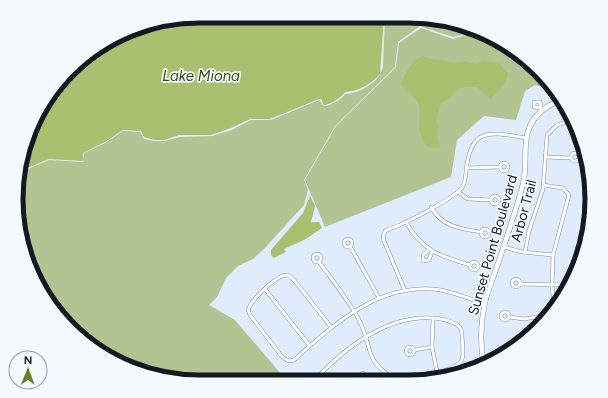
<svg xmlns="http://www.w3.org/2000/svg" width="608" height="398" viewBox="0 0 608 398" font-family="Figtree,sans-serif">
  <rect width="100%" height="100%" fill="#dfecfb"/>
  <!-- green -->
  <g fill="#b4c392">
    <path d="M 385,17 L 433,18 L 476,31 L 453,37 L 420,26 L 398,42 L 395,67 L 335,126 L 304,180 L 308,190 L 304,205 L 264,249 L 253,259 L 238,266 L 226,278 L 217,297 L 209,305 L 235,320 L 287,381 L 175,380 L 129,368 L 79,337 L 47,300 L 22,246 L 16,187 L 19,173 L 49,160 L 83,162 L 84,153 L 105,143 L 123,131 L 140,132 L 144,139 L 154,141 L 165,141 L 180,137 L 212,136 L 232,130 L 251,120 L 271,120 L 319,100 L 324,106 C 331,106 342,99 345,94 C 360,94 380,81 383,67 Z"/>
    <path d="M 421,28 L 453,39 L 478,31 L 490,35 L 529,61 L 551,89 L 535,85 L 525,91 L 516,120 L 484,116 L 457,140 L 451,177 L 325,227 L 305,180 L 336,126 L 396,67 L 399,43 Z"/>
    <path d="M 590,181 L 592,187 L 582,258 L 578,265 L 576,259 L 584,202 Z"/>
  </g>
  <!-- water -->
  <g fill="#aac070">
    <path d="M 199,16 L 384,17 L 380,74 C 373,83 357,92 345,92 C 341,98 331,104 324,105 L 321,99 L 319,99 L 270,119 L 250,119 L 231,128 L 211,135 L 179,135 L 164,140 L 154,140 L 144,137 L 141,131 L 123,130 L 105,142 L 83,153 L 83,161 L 49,159 L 20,171 L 26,140 L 54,87 L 97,47 L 140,26 Z"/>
    <path d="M 423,56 L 427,58 L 444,61 L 458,63 L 466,61 L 476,64 L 485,61 L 500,64 L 508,74 L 505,83 L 491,99 L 477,87 L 466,87 L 458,89 L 450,98 L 441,103 L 436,122 L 438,126 L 437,138 L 441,147 L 433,148 L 426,146 C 424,142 421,136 420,132 C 417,123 422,112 418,103 C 415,95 405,92 401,84 C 405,74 412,59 423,56 Z"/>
    <path d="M 310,196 L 315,206 L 311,222 L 319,222 L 322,228 L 304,240 L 286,248 L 284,249 L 286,252 L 274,258 L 271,255 L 271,250 L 303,213 Z"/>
  </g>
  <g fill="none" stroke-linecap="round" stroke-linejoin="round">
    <defs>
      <g id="street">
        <path d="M 540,108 L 541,105 L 540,102 L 534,102 L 534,107 L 540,108 L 542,111"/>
        <circle cx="575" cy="157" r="4"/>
        <path d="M 545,157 L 571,158"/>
        <circle cx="504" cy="167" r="4"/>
        <path d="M 466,168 L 500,167"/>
        <path d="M 543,185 L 563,188 L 569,195 L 553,255 L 552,285 L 554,306"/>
        <path d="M 458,192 L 468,199 L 491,200"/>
        <circle cx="495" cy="200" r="4"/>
        <path d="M 431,207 C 442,227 461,229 481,232"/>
        <path d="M 406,222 C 422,251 440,256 470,265"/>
        <circle cx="485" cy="233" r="4"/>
        <circle cx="348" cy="243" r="4"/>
        <path d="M 350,246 L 379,298"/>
        <path d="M 504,247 L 522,252 L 553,255"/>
        <path d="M 429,250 L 423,255 L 423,261 L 429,260 L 432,252"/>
        <path d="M 525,252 L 529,231 L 543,189 L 547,135 L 557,125 L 564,123 L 574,123"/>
        <circle cx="317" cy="258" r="4"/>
        <path d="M 319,262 C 332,280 347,298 358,318 C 375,350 361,361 400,382"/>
        <circle cx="474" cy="266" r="4"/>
        <circle cx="516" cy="283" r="4"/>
        <path d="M 519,284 L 567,285"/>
        <path d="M 265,289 L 309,345"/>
        <path d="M 405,291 L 384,241 L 383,236 L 385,231 C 390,228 395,227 400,225 C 415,218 446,202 459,191 C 465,186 465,179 466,172 C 470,126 490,132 526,138"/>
        <circle cx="505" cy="316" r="4"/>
        <path d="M 509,317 L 524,319 L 549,315"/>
        <path d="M 433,318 L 432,347 L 437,372"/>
        <path d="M 331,327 L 294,280 L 288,275 C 277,274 252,299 248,310 L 250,315 L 283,358 L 289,361 L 294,360 C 335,323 381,281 441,290 C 456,293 470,299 485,304"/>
        <circle cx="410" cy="351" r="4"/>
        <path d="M 414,350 L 432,347"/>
        <path d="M 501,354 L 502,348 L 508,350"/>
        <path d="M 314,381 C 346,346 395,308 446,320 C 455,323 462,325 462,335 C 462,342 465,356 461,362 C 457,367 432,374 423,381"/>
        <path d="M 353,381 L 363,373"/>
      </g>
      <path id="secondary" d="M 484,365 C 479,342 481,320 486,298 C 499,260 513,222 523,184 C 528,165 522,144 530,126 C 536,114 547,105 560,101"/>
    </defs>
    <!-- street casing -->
    <use href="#street" stroke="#798ea4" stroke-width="4"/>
    <!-- secondary casing -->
    <use href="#secondary" stroke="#798ea4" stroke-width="5.5"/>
    <!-- street -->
    <use href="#street" stroke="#fff" stroke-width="3"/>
    <!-- secondary -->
    <use href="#secondary" stroke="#fff" stroke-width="4.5"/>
  </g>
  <g text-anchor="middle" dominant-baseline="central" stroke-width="3.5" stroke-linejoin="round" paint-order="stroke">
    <!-- street labels -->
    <g font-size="14" fill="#111921" stroke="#f4f9fe">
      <text transform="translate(524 211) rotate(-75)">Arbor Trail</text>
      <text transform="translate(493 245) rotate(-74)">Sunset Point Boulevard</text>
    </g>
    <!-- water labels -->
    <g font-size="15" font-style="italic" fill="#3a470b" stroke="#f4f9fe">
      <text x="201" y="76">Lake Miona</text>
    </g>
  </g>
  <!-- crop -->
  <path d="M0 0H608V398H0ZM199 23H409A176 176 0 0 1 585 199V199A176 176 0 0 1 409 375H199A176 176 0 0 1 23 199V199A176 176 0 0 1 199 23Z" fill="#f4f9fe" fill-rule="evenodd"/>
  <path fill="none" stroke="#111921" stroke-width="5" d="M199 23H409A176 176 0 0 1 585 199V199A176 176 0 0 1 409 375H199A176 176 0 0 1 23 199V199A176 176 0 0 1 199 23Z"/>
  <!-- north arrow -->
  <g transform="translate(28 370) rotate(1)"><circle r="19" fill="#f4f9fe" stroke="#999fa6"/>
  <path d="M0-3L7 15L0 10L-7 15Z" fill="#697c2c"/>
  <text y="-6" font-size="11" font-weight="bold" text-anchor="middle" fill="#111921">N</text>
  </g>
</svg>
